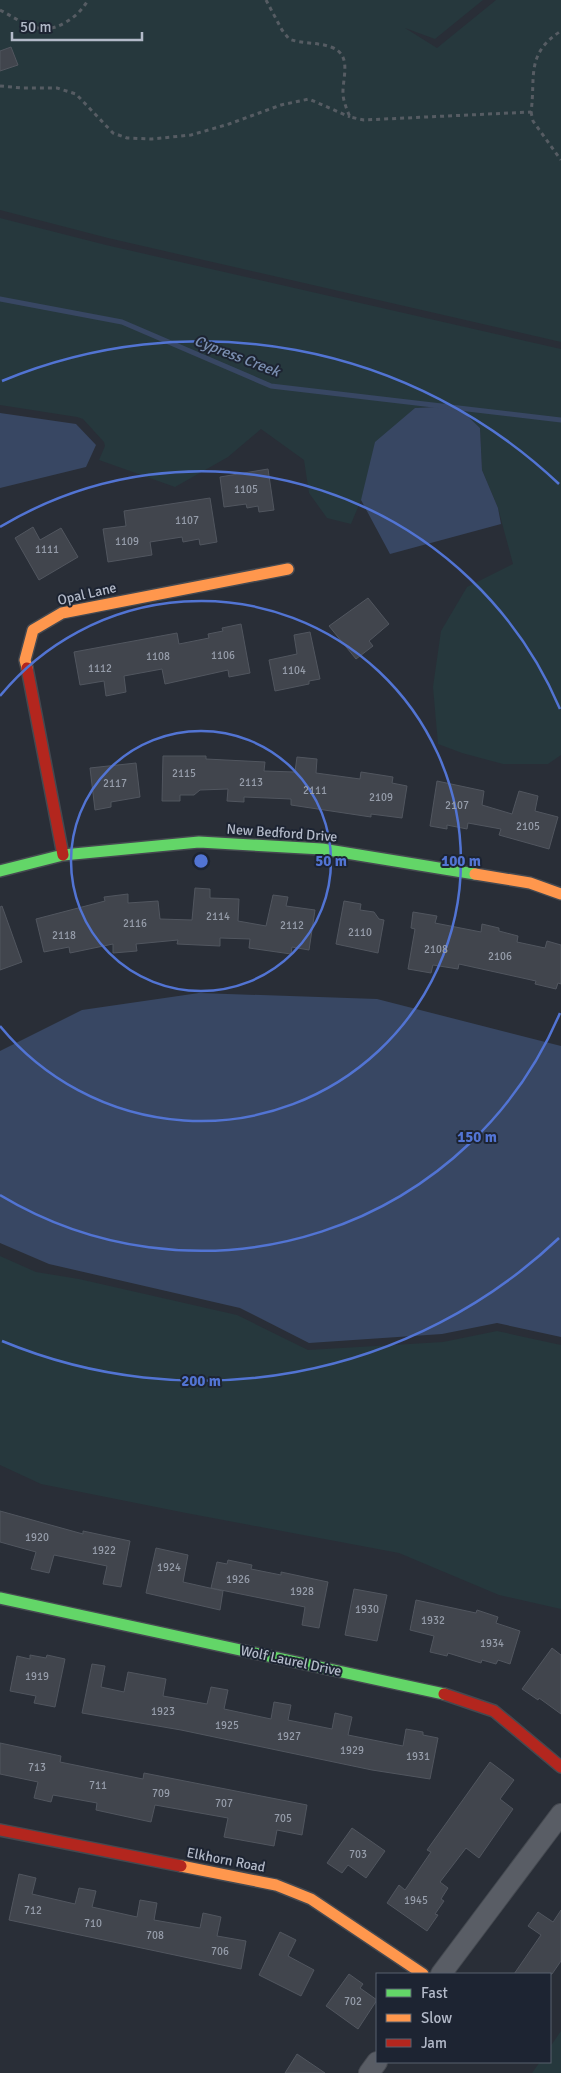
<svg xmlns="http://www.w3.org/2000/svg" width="561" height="2073" viewBox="0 0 561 2073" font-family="Signika,sans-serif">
  <rect width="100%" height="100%" fill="#292e37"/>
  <!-- green -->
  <g fill="#26383d">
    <path d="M 0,0 L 483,0 L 435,39 L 405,28 L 437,48 L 496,0 L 561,0 L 561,342 L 108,238 L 0,210 Z"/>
    <path d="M 0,218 L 106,245 L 561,349 L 561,755 L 548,764 L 503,764 L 462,753 L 438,744 L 433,687 L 441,631 L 467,587 L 513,564 L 498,508 L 482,470 L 480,428 L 457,406 L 415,408 L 361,500 L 351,524 L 327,518 L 309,493 L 304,460 L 261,429 L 228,457 L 175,487 L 99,460 L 105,446 L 104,442 L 83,419 L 77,417 L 0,405 Z"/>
    <path d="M 0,1256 L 36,1272 L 79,1279 L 237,1315 L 308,1350 L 443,1342 L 497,1331 L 561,1345 L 561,1609 L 499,1595 L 399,1553 L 186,1513 L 41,1484 L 0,1465 Z"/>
    <path d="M 561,2031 L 561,2073 L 532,2073 L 540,2062 L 550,2062 L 550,2047 Z"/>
  </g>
  <!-- water -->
  <g fill="#384763">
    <path d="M 457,406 L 480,428 L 482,470 L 498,508 L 501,524 L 390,554 L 361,500 L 375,442 L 415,408 Z"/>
    <path d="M 0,413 L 76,424 L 96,445 L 86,467 L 0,488 Z"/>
    <path d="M 199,993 L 377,999 L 561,1046 L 561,1337 L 497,1323 L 442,1334 L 309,1343 L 240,1308 L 49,1264 L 0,1243 L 0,1051 L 82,1010 Z"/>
  </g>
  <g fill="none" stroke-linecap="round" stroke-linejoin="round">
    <!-- stream -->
    <path stroke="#384763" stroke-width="5" d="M 0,299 L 122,322 L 271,386 L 561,420"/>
  </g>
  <!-- building -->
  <g fill="#41454d" stroke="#51565f">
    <path d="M 11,47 L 18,65 L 0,71 L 0,51 Z"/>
    <path d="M 268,469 L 274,510 L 259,512 L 258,506 L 247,508 L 246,504 L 224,507 L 220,477 Z"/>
    <path d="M 210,498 L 217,542 L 200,545 L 199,539 L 183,542 L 182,537 L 150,542 L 152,555 L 108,562 L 103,529 L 126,526 L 124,511 Z"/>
    <path d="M 33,527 L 40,540 L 61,528 L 78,557 L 39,580 L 15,538 Z"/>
    <path d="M 368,598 L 389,624 L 369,641 L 373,646 L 356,659 L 329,626 Z"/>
    <path d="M 241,624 L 250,673 L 229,677 L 228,670 L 165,684 L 162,669 L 124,676 L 126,692 L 106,696 L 104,681 L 80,685 L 74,652 L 177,633 L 179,644 L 209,638 L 208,634 L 223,631 L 222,628 Z"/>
    <path d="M 310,632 L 320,679 L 309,681 L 309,684 L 275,691 L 269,660 L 297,654 L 294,635 Z"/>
    <path d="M 163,756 L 206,756 L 206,759 L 265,762 L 264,771 L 295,772 L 297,757 L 317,759 L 316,773 L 360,779 L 361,772 L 393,777 L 392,783 L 407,786 L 402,818 L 371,814 L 371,817 L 291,805 L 291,799 L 244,797 L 244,802 L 227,801 L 228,789 L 200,790 L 194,795 L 180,795 L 180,801 L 162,801 Z"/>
    <path d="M 136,763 L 140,797 L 111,802 L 111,807 L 95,810 L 90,768 Z"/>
    <path d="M 437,781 L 484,791 L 482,805 L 512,814 L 519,791 L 538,796 L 535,811 L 558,817 L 549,849 L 499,835 L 501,829 L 468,823 L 467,829 L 447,825 L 447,829 L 430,826 Z"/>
    <path d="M 195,888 L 210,889 L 210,898 L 239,899 L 238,921 L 266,926 L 273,895 L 288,897 L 286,906 L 315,910 L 309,950 L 292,947 L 291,954 L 249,948 L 250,939 L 220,938 L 220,946 L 177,944 L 178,940 L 136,944 L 137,951 L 113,953 L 113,944 L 70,953 L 69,947 L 44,952 L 36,919 L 105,901 L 104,897 L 128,894 L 128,903 L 158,901 L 160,919 L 192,920 Z"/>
    <path d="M 344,901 L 361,904 L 360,910 L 374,912 L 379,919 L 384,920 L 378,953 L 336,944 Z"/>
    <path d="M 2,906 L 22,962 L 0,970 L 0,907 Z"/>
    <path d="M 413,912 L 437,916 L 435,923 L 481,932 L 482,924 L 499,928 L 499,931 L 518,936 L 517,942 L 545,948 L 547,941 L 561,945 L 561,984 L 558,983 L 556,989 L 535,984 L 536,981 L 459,964 L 458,969 L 433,965 L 431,973 L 408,969 L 415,929 L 411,928 Z"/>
    <path d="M 0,1511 L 83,1534 L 83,1531 L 130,1541 L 121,1587 L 103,1584 L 107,1566 L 54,1555 L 49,1573 L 31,1569 L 36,1552 L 0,1542 Z"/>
    <path d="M 156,1548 L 188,1555 L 183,1582 L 223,1591 L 220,1610 L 146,1593 Z"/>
    <path d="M 228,1560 L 252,1565 L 251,1569 L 281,1575 L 281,1572 L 328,1582 L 319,1628 L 302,1625 L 305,1607 L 211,1588 L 217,1562 L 227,1564 Z"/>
    <path d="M 354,1589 L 387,1595 L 377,1641 L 345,1635 Z"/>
    <path d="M 416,1600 L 476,1613 L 477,1610 L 498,1617 L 496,1623 L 520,1631 L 510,1664 L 498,1660 L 496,1664 L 482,1660 L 481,1663 L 448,1653 L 447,1656 L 430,1652 L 434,1636 L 410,1630 Z"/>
    <path d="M 552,1648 L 561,1655 L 561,1714 L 539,1698 L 538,1700 L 522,1689 Z"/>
    <path d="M 30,1655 L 46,1658 L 47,1655 L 65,1659 L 55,1707 L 34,1703 L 36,1696 L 10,1691 L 17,1656 L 30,1659 Z"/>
    <path d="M 92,1664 L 105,1666 L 101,1687 L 124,1692 L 128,1672 L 166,1679 L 163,1696 L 207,1704 L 211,1687 L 228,1690 L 224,1709 L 271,1719 L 274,1702 L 291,1705 L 288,1720 L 332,1729 L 335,1713 L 352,1717 L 348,1735 L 403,1746 L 406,1729 L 423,1732 L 423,1735 L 438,1738 L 430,1779 L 372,1770 L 181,1730 L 82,1713 Z"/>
    <path d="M 0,1743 L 61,1756 L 60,1762 L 143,1779 L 144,1773 L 307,1805 L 302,1835 L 277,1830 L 274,1846 L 224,1837 L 228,1818 L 155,1805 L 151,1822 L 96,1810 L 97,1803 L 53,1795 L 51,1802 L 34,1798 L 38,1782 L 0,1774 Z"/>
    <path d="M 490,1762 L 514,1780 L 500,1799 L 513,1809 L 479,1858 L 466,1848 L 440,1882 L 448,1888 L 441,1899 L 444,1901 L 435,1914 L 438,1915 L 427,1931 L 387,1903 L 399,1885 L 405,1890 L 431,1852 L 427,1850 Z"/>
    <path d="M 352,1828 L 385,1851 L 366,1878 L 348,1865 L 342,1873 L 327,1863 Z"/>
    <path d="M 19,1874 L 36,1878 L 32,1894 L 75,1904 L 79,1888 L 96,1891 L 92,1907 L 137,1917 L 140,1900 L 157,1903 L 154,1920 L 200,1928 L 203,1913 L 221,1917 L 217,1936 L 246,1941 L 241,1969 L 9,1920 Z"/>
    <path d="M 561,1910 L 561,1961 L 552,1974 L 514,1974 L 541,1935 L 528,1926 L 538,1912 L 553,1922 Z"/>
    <path d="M 280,1932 L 296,1940 L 288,1956 L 314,1970 L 301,1996 L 259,1975 Z"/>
    <path d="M 349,1974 L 363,1984 L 360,1988 L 377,2000 L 358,2029 L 326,2006 Z"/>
    <path d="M 297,2054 L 325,2073 L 285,2073 Z"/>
  </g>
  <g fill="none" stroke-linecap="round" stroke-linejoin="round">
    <defs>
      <g id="street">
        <path d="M 441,1974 L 561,1814"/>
        <path d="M 369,2073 L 377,2062"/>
      </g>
      <g id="fast">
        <path d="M 0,871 L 63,855 L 199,842 L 322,849 L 475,874"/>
        <path d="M 0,1598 L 444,1694"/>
      </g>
      <g id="slow">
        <path d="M 27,668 L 25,660 L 33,630 L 62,613 L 288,569"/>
        <path d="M 475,874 L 530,883 L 561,894"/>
        <path d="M 181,1866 L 276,1885 L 311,1899 L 423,1974"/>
      </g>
      <g id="jam">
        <path d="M 27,668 L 63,855"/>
        <path d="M 444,1694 L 494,1711 L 561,1767"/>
        <path d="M 0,1830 L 181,1866"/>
      </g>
    </defs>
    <!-- street casing -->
    <use href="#street" stroke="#454950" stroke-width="22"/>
    <!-- fast casing -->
    <use href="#fast" stroke="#454950" stroke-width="14"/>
    <!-- slow casing -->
    <use href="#slow" stroke="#454950" stroke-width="14"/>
    <!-- jam casing -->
    <use href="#jam" stroke="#454950" stroke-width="14"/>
    <!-- path -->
    <g stroke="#565c63" stroke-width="3" stroke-dasharray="4 4" stroke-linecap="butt">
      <path d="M 266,0 L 282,30 L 289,39 C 302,44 317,42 331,47 C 353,55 342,78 343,95 C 344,103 347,110 350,117 L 364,120 L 531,112 C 536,77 525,54 561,31"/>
      <path d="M 0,10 C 23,22 41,38 66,22 C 75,17 83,9 88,0"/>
      <path d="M 0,86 L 23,88 L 57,88 L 76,94 L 113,133 L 127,138 L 152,139 L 191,135 L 229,124 L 281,105 L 309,99 L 350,117"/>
      <path d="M 531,112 L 533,121 L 561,160"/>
    </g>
    <!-- street -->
    <use href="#street" stroke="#595d65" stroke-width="20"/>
    <!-- fast -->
    <use href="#fast" stroke="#63d668" stroke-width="11"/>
    <!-- slow -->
    <use href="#slow" stroke="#ff974d" stroke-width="11"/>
    <!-- jam -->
    <use href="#jam" stroke="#b3261e" stroke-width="11"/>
  </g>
  <!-- distance rings -->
  <g fill="none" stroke="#5274d3" stroke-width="2.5">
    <circle cx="201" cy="861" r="130"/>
    <path d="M0 696A260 260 0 1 1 0 1026"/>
    <path d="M560 1013A390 390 0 0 1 0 1195M0 527A390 390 0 0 1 560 709"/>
    <path d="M559 1238A520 520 0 0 1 2 1341M2 381A520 520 0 0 1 559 484"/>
  </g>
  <g text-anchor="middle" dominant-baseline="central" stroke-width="4" stroke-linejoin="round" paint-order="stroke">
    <!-- number labels -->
    <g font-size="11" fill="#969daa">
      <text x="246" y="489">1105</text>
      <text x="187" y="520">1107</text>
      <text x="127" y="541">1109</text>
      <text x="47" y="549">1111</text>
      <text x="223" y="655">1106</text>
      <text x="158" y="656">1108</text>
      <text x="100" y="668">1112</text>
      <text x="294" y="670">1104</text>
      <text x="184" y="773">2115</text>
      <text x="251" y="782">2113</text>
      <text x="115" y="783">2117</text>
      <text x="315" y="790">2111</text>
      <text x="381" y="797">2109</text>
      <text x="457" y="805">2107</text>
      <text x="528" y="826">2105</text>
      <text x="218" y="916">2114</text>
      <text x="135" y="923">2116</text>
      <text x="292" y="925">2112</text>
      <text x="360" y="932">2110</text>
      <text x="64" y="935">2118</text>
      <text x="436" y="949">2108</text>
      <text x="500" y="956">2106</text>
      <text x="37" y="1537">1920</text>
      <text x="104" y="1550">1922</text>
      <text x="169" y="1567">1924</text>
      <text x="238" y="1579">1926</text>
      <text x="302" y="1591">1928</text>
      <text x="367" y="1609">1930</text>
      <text x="433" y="1620">1932</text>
      <text x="492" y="1643">1934</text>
      <text x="37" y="1676">1919</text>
      <text x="163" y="1711">1923</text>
      <text x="227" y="1725">1925</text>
      <text x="289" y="1736">1927</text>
      <text x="352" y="1750">1929</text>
      <text x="418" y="1756">1931</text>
      <text x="37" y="1767">713</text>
      <text x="98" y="1785">711</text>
      <text x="161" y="1793">709</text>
      <text x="224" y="1803">707</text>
      <text x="283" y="1818">705</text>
      <text x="358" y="1854">703</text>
      <text x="416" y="1900">1945</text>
      <text x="33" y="1910">712</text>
      <text x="93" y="1923">710</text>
      <text x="155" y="1935">708</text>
      <text x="220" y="1951">706</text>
      <text x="353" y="2001">702</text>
    </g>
    <!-- street labels -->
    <g font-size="14" fill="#b3bac9" stroke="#1d2432">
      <text transform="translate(87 594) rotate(-13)">Opal Lane</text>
      <text transform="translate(282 833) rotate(4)">New Bedford Drive</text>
      <text transform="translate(291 1661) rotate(12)">Wolf Laurel Drive</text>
      <text transform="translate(226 1860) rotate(11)">Elkhorn Road</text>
    </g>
    <!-- water labels -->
    <g font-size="15" font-style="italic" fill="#7b8fb1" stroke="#1d2432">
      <text transform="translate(237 356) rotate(21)">Cypress Creek</text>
    </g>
  </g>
  <circle cx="201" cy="861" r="8" fill="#5274d3" stroke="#1d2432" stroke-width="2.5"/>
  <g font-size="15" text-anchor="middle" font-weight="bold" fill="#5274d3" stroke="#1d2432" stroke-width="4" stroke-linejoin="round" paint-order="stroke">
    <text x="331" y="866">50 m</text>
    <text x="461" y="866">100 m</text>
    <text x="477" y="1142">150 m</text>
    <text x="201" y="1386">200 m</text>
  </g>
  <!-- legend -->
  <rect x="376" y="1973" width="175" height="90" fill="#1d2432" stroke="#59606e"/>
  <rect x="386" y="1989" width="25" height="8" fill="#63d668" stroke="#59606e"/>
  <text x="421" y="1998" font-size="15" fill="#b3bac9">Fast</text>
  <rect x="386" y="2014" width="25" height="8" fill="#ff974d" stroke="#59606e"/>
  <text x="421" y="2023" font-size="15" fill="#b3bac9">Slow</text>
  <rect x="386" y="2039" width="25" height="8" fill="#b3261e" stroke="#59606e"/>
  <text x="421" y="2048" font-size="15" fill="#b3bac9">Jam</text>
  <!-- scale -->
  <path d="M12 32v8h130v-8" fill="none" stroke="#b3bac9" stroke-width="2.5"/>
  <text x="20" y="32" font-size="15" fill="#b3bac9" stroke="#1d2432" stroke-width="4" paint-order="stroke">50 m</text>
</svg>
